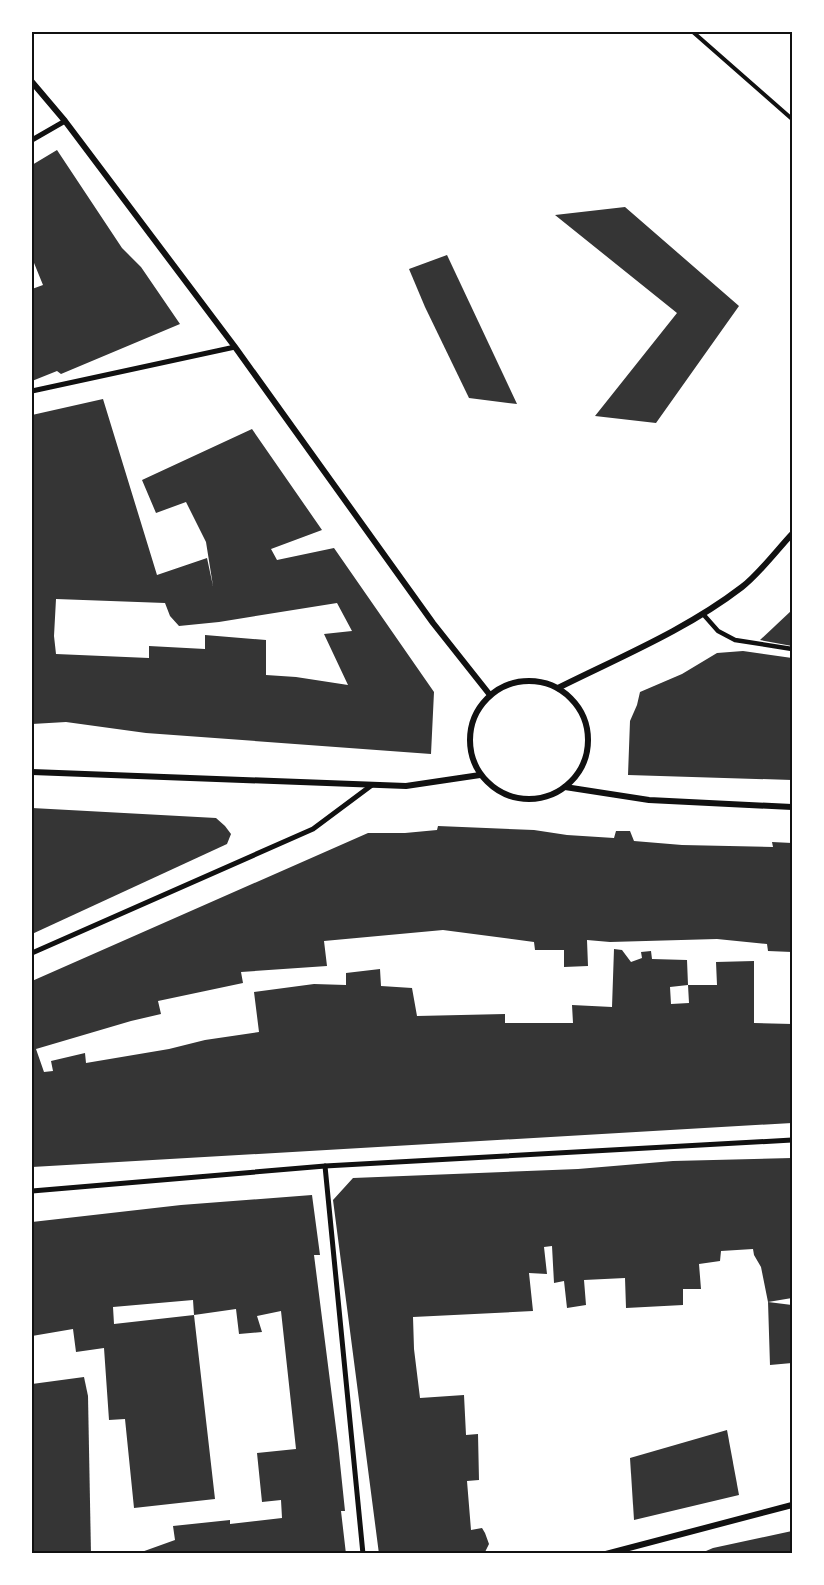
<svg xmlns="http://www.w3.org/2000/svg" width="824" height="1585" viewBox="0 0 824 1585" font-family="'Space Grotesk',sans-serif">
  <rect width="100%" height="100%" fill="#fff"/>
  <!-- building -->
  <g fill="#353535" fill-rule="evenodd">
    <path d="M 57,150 L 122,248 L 141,267 L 180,324 L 61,374 L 57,371 L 32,381 L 32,289 L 43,285 L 32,258 L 32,165 Z"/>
    <path d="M 625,207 L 739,306 L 656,423 L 595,416 L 677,313 L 555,215 Z"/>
    <path d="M 447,255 L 517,404 L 469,398 L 425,307 L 409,269 Z"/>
    <path d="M 103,399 L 157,575 L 207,558 L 213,586 L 206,542 L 186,502 L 156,513 L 142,480 L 252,429 L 322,530 L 271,549 L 277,560 L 334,548 L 434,692 L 431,754 L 146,733 L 66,722 L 32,724 L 32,415 ZM 56,599 L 165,603 L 170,616 L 179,626 L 219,622 L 337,603 L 352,631 L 324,634 L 348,685 L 296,677 L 266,675 L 266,640 L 205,635 L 205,649 L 149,646 L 149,658 L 56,654 L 54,636 Z"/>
    <path d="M 792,610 L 792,646 L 760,640 Z"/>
    <path d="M 743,651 L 792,658 L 792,780 L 628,775 L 630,721 L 637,705 L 640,692 L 682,674 L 717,653 Z"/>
    <path d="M 32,808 L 216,818 L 225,826 L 231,834 L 227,844 L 32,934 Z"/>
    <path d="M 438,826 L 534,830 L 567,835 L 614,838 L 616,831 L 630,831 L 634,841 L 682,845 L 773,847 L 772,842 L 792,843 L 792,952 L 768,951 L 767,944 L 717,939 L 610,942 L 587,940 L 588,966 L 564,967 L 564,950 L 535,950 L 534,942 L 443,930 L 324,941 L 327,966 L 241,972 L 243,983 L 158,1001 L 161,1014 L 131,1021 L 36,1049 L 44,1072 L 53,1071 L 51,1061 L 85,1053 L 86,1063 L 169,1049 L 205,1040 L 259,1032 L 254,992 L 314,984 L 346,985 L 346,973 L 380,969 L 381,986 L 412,988 L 417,1016 L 505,1014 L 505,1023 L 573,1023 L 572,1005 L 612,1007 L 614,949 L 622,950 L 631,962 L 642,958 L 641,952 L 651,951 L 652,959 L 687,960 L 688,985 L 670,987 L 671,1004 L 689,1003 L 688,985 L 717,985 L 716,962 L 754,961 L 754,1023 L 792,1024 L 792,1123 L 32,1167 L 32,981 L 368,833 L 405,833 L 437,830 Z"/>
    <path d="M 792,1158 L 792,1298 L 768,1302 L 761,1267 L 754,1255 L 753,1249 L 721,1251 L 720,1261 L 699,1264 L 701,1289 L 683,1289 L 683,1305 L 626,1308 L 625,1278 L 584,1280 L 586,1305 L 567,1308 L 564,1281 L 554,1283 L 552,1246 L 544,1247 L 547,1274 L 529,1273 L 533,1311 L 413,1317 L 414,1349 L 420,1398 L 464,1395 L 466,1435 L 478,1434 L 479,1480 L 467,1481 L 471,1530 L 482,1528 L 485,1533 L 489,1544 L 484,1554 L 379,1554 L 333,1200 L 353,1178 L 578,1169 L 673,1161 Z"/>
    <path d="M 312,1195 L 320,1255 L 314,1255 L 338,1444 L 345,1511 L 341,1511 L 346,1554 L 136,1554 L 175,1540 L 173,1526 L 230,1520 L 230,1524 L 282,1518 L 281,1500 L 262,1502 L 257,1453 L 296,1449 L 281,1311 L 257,1316 L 262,1332 L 239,1334 L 236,1309 L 194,1315 L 193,1300 L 113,1307 L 114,1324 L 194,1315 L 215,1499 L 134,1508 L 125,1419 L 109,1420 L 104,1348 L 76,1352 L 73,1329 L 32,1336 L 32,1222 L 181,1205 Z"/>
    <path d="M 768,1302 L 792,1305 L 792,1363 L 770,1365 Z"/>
    <path d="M 84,1377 L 88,1396 L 91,1554 L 32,1554 L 32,1384 Z"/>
    <path d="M 727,1430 L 739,1495 L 634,1520 L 630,1458 Z"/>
    <path d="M 792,1531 L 792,1554 L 699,1554 L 713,1548 Z"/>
  </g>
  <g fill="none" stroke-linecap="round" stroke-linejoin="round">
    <!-- path -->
    <path stroke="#111" stroke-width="4" d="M 693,32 L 792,119"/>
    <!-- service -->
    <path stroke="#111" stroke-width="4.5" d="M 703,614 L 718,631 L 735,640 L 792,649"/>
    <!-- pedestrian -->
    <g stroke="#111" stroke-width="5">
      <path d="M 32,140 L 65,121"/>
      <path d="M 32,391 L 235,347"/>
      <path d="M 32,953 L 313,829 L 372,785"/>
      <path d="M 325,1166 L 363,1554"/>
      <path d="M 32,1191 L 325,1166 L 792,1140"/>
    </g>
    <!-- minor -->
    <g stroke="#111" stroke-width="6">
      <path d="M 32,82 L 65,121 L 235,347 L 433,623 L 490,695"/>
      <circle cx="529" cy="740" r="59"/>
      <path d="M 558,688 C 620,657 686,630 742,587 C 759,574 777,550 792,534"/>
      <path d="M 32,772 L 406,786 L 480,775"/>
      <path d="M 565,787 L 649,800 L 792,807"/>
      <path d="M 606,1554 L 792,1505"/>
    </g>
  </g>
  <!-- border -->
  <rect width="824" height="1585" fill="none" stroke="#ffffff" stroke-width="66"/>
  <rect x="33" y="33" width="758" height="1519" fill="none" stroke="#111" stroke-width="2"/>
</svg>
